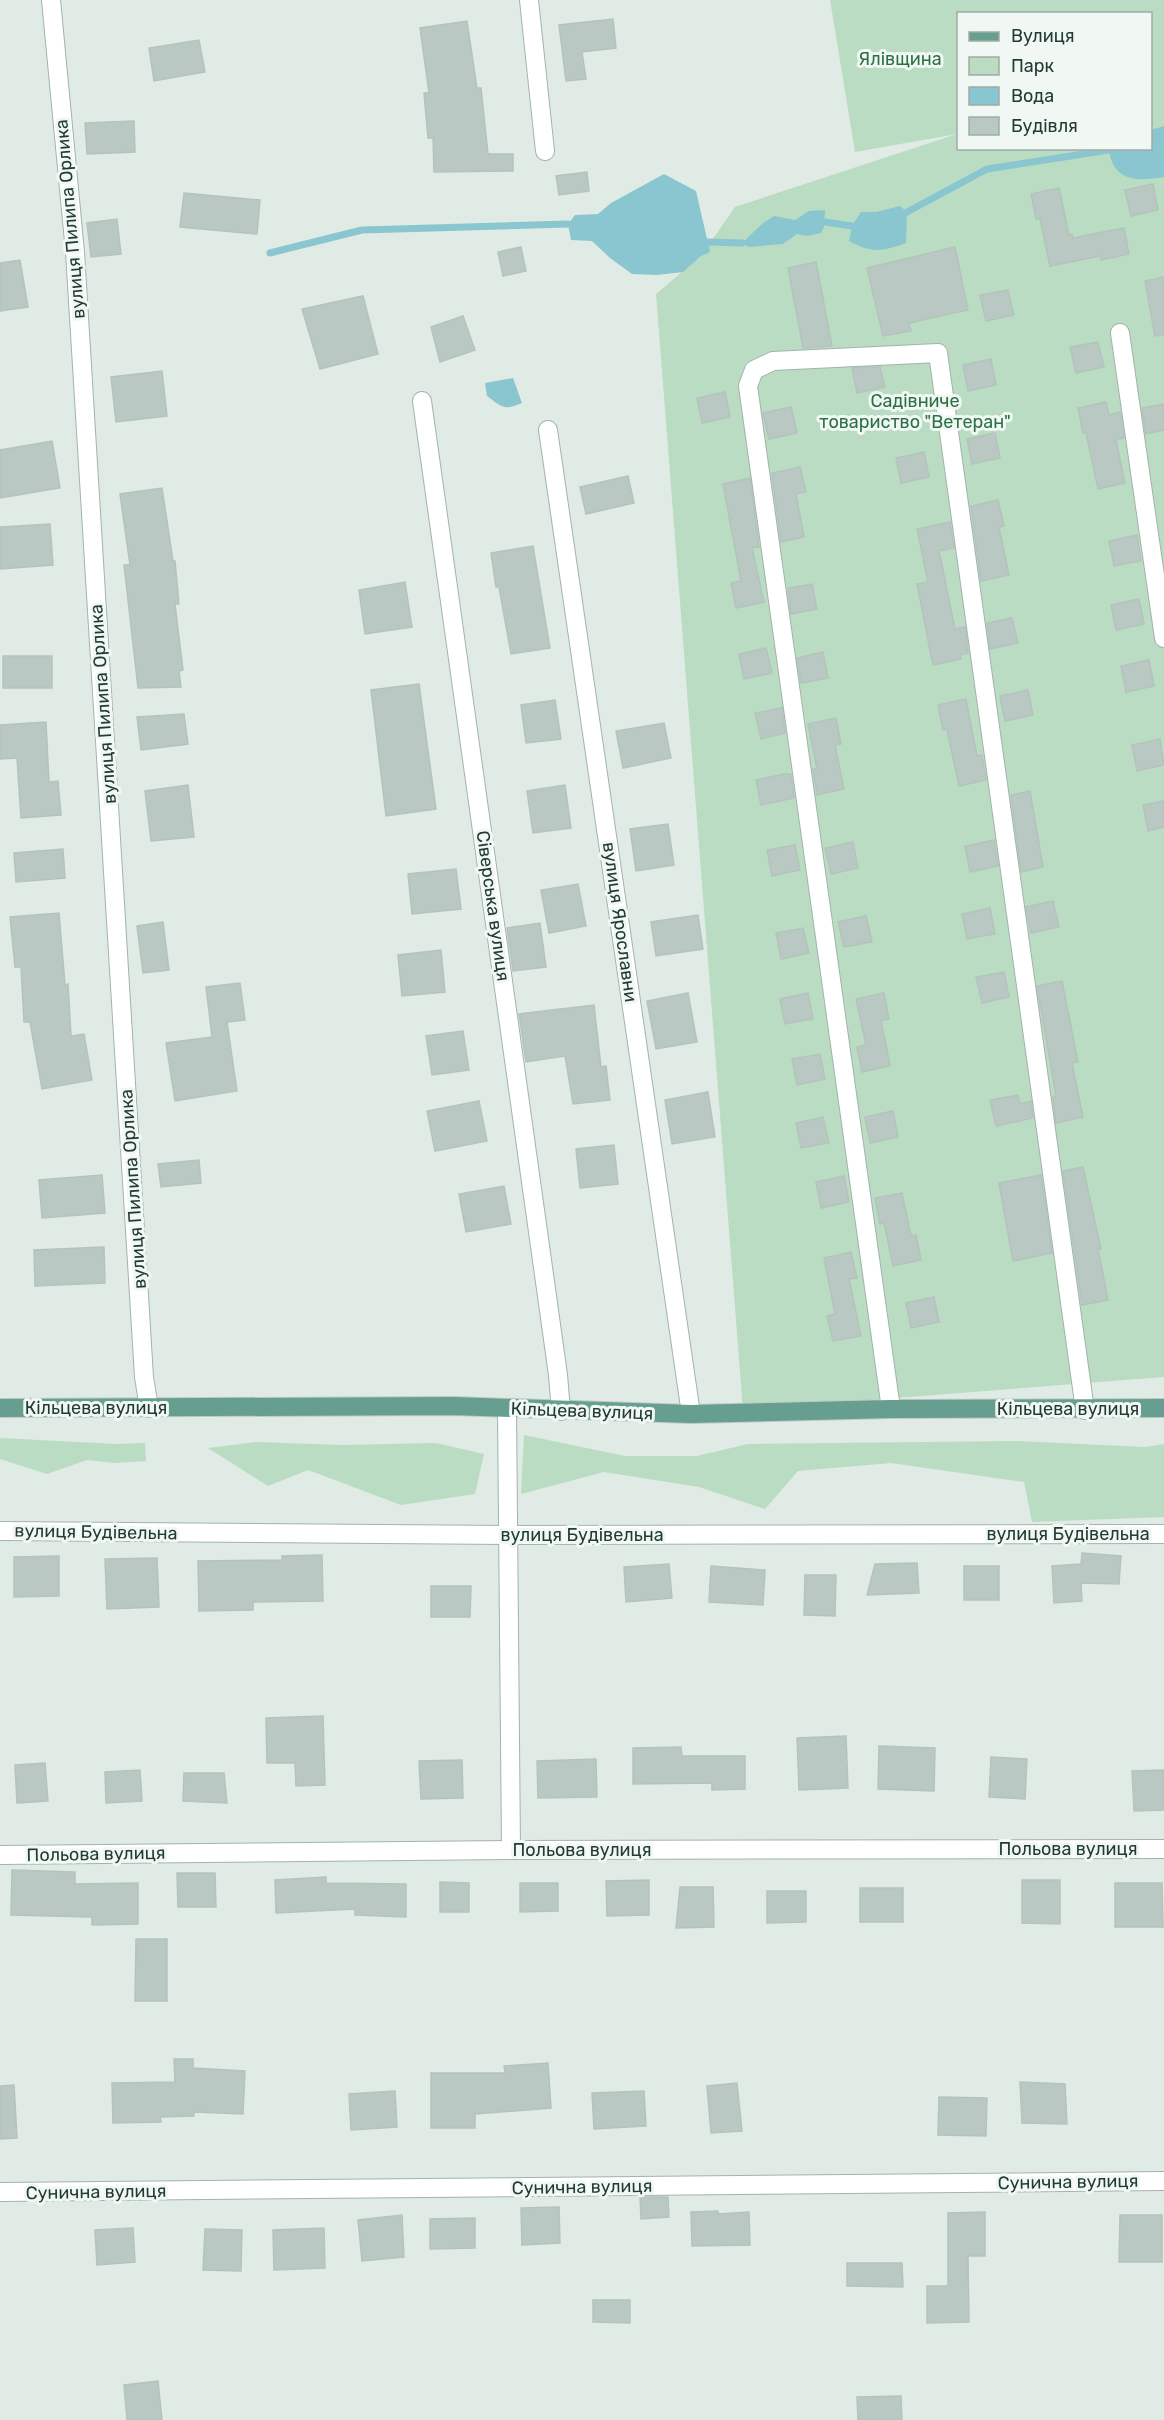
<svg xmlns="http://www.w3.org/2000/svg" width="1164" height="2420" viewBox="0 0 1164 2420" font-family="Rubik,sans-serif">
  <rect width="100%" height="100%" fill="#e0ebe6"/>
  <!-- green -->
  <g fill="#badcc2" fill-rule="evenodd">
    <path d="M 830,0 L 1164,0 L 1164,1377 L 743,1410 L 656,294 L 701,256 L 735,207 L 957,134 L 855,152 ZM 958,14 L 1150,14 L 1150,148 L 958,148 Z"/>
    <path d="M 524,1435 L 625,1456 L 697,1456 L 748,1444 L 1017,1441 L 1145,1447 L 1164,1444 L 1164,1517 L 1032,1522 L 1024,1482 L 891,1463 L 798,1471 L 765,1509 L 699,1487 L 604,1472 L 521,1494 Z"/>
    <path d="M 0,1438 L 116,1444 L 145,1443 L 146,1461 L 115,1463 L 87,1460 L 47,1474 L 0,1459 Z"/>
    <path d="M 257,1442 L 341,1445 L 436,1443 L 484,1454 L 475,1494 L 401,1505 L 308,1470 L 268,1486 L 208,1448 Z"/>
  </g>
  <!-- water -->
  <g fill="#8ac6cf">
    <path d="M 1164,126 L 1164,177 C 1137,182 1112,181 1109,149 L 1150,148 L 1151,130 Z"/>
    <path d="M 664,174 L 696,191 L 710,252 L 701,256 L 683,272 L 657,275 L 632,274 L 610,258 L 592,241 L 571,240 L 568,224 L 575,215 L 598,214 L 611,203 Z"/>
    <path d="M 900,206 L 907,212 L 906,243 C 882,252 871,253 849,241 L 852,226 L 861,212 L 876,212 Z"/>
    <path d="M 825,210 L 824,227 L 821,233 L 807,236 L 797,234 L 783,244 L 749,247 L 742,243 L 763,223 L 774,216 L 795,220 L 809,211 Z"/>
    <path d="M 513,378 L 522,403 C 504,411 502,407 487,396 L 485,383 Z"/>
  </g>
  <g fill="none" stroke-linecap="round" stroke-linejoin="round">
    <!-- stream -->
    <g stroke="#8ac6cf" stroke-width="7">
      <path d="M 907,212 L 987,169 L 1109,150"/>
      <path d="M 825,222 L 852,226"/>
      <path d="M 708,242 L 742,243"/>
      <path d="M 270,253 L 362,230 L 568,224"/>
    </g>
  </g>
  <!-- building -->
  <g fill="#b9c8c2" stroke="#b3c4bd" stroke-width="1.5">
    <path d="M 613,19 L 616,48 L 582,52 L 586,79 L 566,81 L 559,25 Z"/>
    <path d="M 467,21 L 477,88 L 481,88 L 488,154 L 513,154 L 513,171 L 434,172 L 433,138 L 428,138 L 424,93 L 429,93 L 420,28 Z"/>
    <path d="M 199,40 L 205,72 L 154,81 L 149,48 Z"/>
    <path d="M 134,121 L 135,152 L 87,154 L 85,123 Z"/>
    <path d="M 587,172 L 589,191 L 559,195 L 556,176 Z"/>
    <path d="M 1153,184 L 1158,210 L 1131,216 L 1125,190 Z"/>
    <path d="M 1059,188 L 1069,235 L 1072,234 L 1073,238 L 1124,228 L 1129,254 L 1101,260 L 1100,256 L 1050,266 L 1040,219 L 1036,219 L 1031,194 Z"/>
    <path d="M 184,193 L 260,200 L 257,234 L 180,227 Z"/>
    <path d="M 117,219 L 121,254 L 91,257 L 87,223 Z"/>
    <path d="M 521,247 L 526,271 L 503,276 L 498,252 Z"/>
    <path d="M 955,247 L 968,310 L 909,323 L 911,331 L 883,336 L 867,268 Z"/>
    <path d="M 20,260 L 28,307 L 0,311 L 0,263 Z"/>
    <path d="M 816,262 L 832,346 L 803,348 L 788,268 Z"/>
    <path d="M 1164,277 L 1164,335 L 1155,336 L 1145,281 Z"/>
    <path d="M 1008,290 L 1014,315 L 986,321 L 980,295 Z"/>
    <path d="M 363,296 L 378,354 L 320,369 L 302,309 Z"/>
    <path d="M 463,316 L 475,350 L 440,362 L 431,327 Z"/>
    <path d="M 1098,342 L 1104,367 L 1076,373 L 1070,347 Z"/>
    <path d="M 991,359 L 996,385 L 968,391 L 963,365 Z"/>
    <path d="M 880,367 L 885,387 L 857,393 L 852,368 Z"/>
    <path d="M 162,371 L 167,416 L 116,422 L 111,377 Z"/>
    <path d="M 725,392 L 730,417 L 702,423 L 697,398 Z"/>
    <path d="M 1106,402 L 1109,415 L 1120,412 L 1124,438 L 1116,440 L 1125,483 L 1098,489 L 1086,433 L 1083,433 L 1078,408 Z"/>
    <path d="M 1164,404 L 1164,430 L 1146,434 L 1142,408 Z"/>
    <path d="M 791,407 L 797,433 L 769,439 L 763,413 Z"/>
    <path d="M 995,433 L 1000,458 L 972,464 L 967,439 Z"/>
    <path d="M 52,441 L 60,488 L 0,498 L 0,450 Z"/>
    <path d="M 924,452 L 929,477 L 901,483 L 896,458 Z"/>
    <path d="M 800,467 L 806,492 L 796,494 L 804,537 L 781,542 L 772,473 Z"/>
    <path d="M 628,476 L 634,503 L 586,514 L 580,487 Z"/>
    <path d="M 750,478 L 759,547 L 752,548 L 764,602 L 736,608 L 731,583 L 741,581 L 723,484 Z"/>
    <path d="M 162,488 L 173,561 L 175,561 L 179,604 L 175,604 L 183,670 L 179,671 L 181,687 L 138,688 L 124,565 L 130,565 L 120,494 Z"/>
    <path d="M 998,500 L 1004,526 L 999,527 L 1009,575 L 981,581 L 971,506 Z"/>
    <path d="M 950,522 L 954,548 L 939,551 L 955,629 L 965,627 L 968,653 L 960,655 L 961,659 L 933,665 L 917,584 L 928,582 L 917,529 Z"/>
    <path d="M 50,524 L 53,565 L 0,569 L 0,527 Z"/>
    <path d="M 1137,535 L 1141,561 L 1114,566 L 1109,541 Z"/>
    <path d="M 533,546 L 550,648 L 511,654 L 499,587 L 496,587 L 491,553 Z"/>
    <path d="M 405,582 L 412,627 L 365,634 L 359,590 Z"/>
    <path d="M 812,584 L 817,609 L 791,614 L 788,588 Z"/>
    <path d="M 1139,599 L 1144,624 L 1116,630 L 1111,605 Z"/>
    <path d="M 1012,618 L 1018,643 L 990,649 L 987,623 Z"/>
    <path d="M 766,648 L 772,673 L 744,679 L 739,654 Z"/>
    <path d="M 823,652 L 828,678 L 801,683 L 797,658 Z"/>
    <rect x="3" y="656" width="49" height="32"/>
    <path d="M 1149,660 L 1154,686 L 1126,692 L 1121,666 Z"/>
    <path d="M 419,684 L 436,809 L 386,816 L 371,690 Z"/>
    <path d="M 1028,690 L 1033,715 L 1005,721 L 1000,696 Z"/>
    <path d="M 966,699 L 977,756 L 982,755 L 986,780 L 959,786 L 947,729 L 943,730 L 938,705 Z"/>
    <path d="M 555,700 L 561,739 L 526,743 L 521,705 Z"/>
    <path d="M 782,708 L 785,733 L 761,739 L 755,713 Z"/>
    <path d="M 184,714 L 188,744 L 141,750 L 137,717 Z"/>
    <path d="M 836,718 L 841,744 L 835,745 L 844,789 L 817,795 L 813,769 L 817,769 L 808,724 Z"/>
    <path d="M 46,722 L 49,782 L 58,781 L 61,815 L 21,818 L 17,758 L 0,759 L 0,725 Z"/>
    <path d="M 664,723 L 671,758 L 623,768 L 616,731 Z"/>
    <path d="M 1160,739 L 1164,765 L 1137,771 L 1132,745 Z"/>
    <path d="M 784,774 L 791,774 L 794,798 L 761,805 L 756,780 Z"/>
    <path d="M 188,785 L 194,837 L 151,841 L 145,791 Z"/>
    <path d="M 565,785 L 571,828 L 533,833 L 527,791 Z"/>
    <path d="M 1030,791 L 1043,867 L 1021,872 L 1011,795 Z"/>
    <path d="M 1164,801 L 1164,827 L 1148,831 L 1143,805 Z"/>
    <path d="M 668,824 L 674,865 L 636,871 L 630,829 Z"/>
    <path d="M 994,840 L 998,866 L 970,872 L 965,846 Z"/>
    <path d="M 853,842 L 858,868 L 831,874 L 825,848 Z"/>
    <path d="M 795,845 L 800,870 L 772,876 L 767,850 Z"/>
    <path d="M 63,849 L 65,878 L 16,882 L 14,853 Z"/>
    <path d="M 456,869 L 461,909 L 412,914 L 408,874 Z"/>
    <path d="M 578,884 L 586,926 L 549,933 L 541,890 Z"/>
    <path d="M 1053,901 L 1059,927 L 1031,933 L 1026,907 Z"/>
    <path d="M 990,908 L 995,934 L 967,939 L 962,914 Z"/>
    <path d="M 59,913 L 65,985 L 68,984 L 71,1036 L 84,1034 L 92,1080 L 42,1089 L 30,1022 L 24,1022 L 21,967 L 15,967 L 10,917 Z"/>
    <path d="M 698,915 L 703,949 L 656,956 L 651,922 Z"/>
    <path d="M 866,916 L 872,942 L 844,947 L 838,922 Z"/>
    <path d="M 163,922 L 169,970 L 143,973 L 137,926 Z"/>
    <path d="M 540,923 L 546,967 L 513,971 L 507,928 Z"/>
    <path d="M 803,928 L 809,953 L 781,959 L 776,933 Z"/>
    <path d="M 441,950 L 445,992 L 402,996 L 398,955 Z"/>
    <path d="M 1004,972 L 1009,997 L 982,1003 L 976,977 Z"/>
    <path d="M 1062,981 L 1078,1062 L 1072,1063 L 1083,1117 L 1056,1123 L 1053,1097 L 1056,1096 L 1037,986 Z"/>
    <path d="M 240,983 L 245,1020 L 227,1022 L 237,1091 L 175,1101 L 166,1043 L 212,1037 L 206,987 Z"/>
    <path d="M 688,993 L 697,1042 L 656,1049 L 647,1001 Z"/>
    <path d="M 808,993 L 813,1019 L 785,1024 L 780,999 Z"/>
    <path d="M 884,993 L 889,1019 L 881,1020 L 890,1066 L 862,1072 L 857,1047 L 866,1045 L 856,999 Z"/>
    <path d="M 594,1005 L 601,1067 L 606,1066 L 610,1100 L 573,1104 L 565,1056 L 526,1062 L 519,1014 Z"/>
    <path d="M 463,1031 L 469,1070 L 432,1075 L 426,1036 Z"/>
    <path d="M 820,1054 L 825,1079 L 797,1085 L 792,1059 Z"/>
    <path d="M 708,1092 L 715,1137 L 672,1144 L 665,1100 Z"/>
    <path d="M 1018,1095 L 1020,1104 L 1031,1101 L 1033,1118 L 996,1126 L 990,1100 Z"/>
    <path d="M 479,1101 L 487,1141 L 435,1151 L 427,1111 Z"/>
    <path d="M 893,1111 L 898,1137 L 870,1143 L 865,1117 Z"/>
    <path d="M 823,1117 L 829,1143 L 801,1148 L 796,1123 Z"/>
    <path d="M 614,1145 L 618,1184 L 580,1188 L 576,1149 Z"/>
    <path d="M 199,1160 L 201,1183 L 161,1187 L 158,1164 Z"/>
    <path d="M 1083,1167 L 1101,1249 L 1098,1249 L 1108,1300 L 1082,1305 L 1063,1171 Z"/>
    <path d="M 102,1175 L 105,1213 L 42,1218 L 39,1180 Z"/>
    <path d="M 1041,1175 L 1052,1253 L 1013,1261 L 999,1183 Z"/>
    <path d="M 844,1176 L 849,1202 L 821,1208 L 816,1182 Z"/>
    <path d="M 504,1186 L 511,1224 L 466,1232 L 459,1194 Z"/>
    <path d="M 902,1193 L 911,1236 L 916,1235 L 921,1260 L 893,1266 L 884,1223 L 880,1224 L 875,1198 Z"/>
    <path d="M 104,1247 L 105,1283 L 35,1286 L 34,1250 Z"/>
    <path d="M 851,1252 L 857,1278 L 849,1279 L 861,1336 L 833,1341 L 827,1316 L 835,1314 L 824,1258 Z"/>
    <path d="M 934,1297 L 939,1322 L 911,1328 L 906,1303 Z"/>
    <path d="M 1082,1553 L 1121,1556 L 1119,1584 L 1081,1583 L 1082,1601 L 1054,1603 L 1052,1566 L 1081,1564 Z"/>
    <path d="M 322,1555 L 323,1601 L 253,1602 L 253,1610 L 199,1611 L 198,1561 L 282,1560 L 282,1556 Z"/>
    <path d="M 59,1556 L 59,1596 L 14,1597 L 14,1557 Z"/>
    <path d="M 157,1558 L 159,1607 L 107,1609 L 105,1559 Z"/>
    <path d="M 917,1563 L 919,1593 L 867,1595 L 875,1564 Z"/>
    <path d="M 669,1564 L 672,1598 L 626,1602 L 624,1567 Z"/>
    <path d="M 711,1566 L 765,1570 L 763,1605 L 709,1602 Z"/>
    <rect x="964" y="1566" width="35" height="34"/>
    <path d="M 805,1575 L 836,1575 L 835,1616 L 804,1615 Z"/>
    <path d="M 431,1586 L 471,1586 L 470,1617 L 431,1617 Z"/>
    <path d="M 323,1716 L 325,1785 L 296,1786 L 295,1763 L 267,1763 L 266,1718 Z"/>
    <path d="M 846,1736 L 848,1788 L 799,1790 L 797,1738 Z"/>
    <path d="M 879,1746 L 935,1748 L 934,1791 L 878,1789 Z"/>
    <path d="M 681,1747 L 682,1756 L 745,1756 L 745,1789 L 712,1790 L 712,1783 L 633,1784 L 633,1748 Z"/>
    <path d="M 991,1757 L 1027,1759 L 1025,1799 L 989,1797 Z"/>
    <path d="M 596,1759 L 597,1797 L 538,1798 L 537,1761 Z"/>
    <path d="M 462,1760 L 463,1798 L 421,1799 L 419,1761 Z"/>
    <path d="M 45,1763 L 48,1801 L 17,1803 L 15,1765 Z"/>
    <path d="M 140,1770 L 142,1801 L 106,1803 L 105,1772 Z"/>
    <path d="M 1164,1770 L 1164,1810 L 1134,1811 L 1132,1771 Z"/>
    <path d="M 184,1773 L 224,1773 L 227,1803 L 183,1801 Z"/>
    <path d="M 12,1870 L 75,1872 L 75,1884 L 138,1883 L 138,1924 L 92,1925 L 92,1917 L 11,1915 Z"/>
    <path d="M 177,1873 L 215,1873 L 216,1907 L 178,1907 Z"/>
    <path d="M 326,1877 L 326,1883 L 406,1884 L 406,1917 L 355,1915 L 355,1909 L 276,1913 L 275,1880 Z"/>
    <path d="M 649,1880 L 649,1915 L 607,1916 L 606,1881 Z"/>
    <path d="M 1022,1880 L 1060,1880 L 1060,1924 L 1022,1923 Z"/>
    <path d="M 440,1882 L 469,1883 L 469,1912 L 440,1912 Z"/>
    <path d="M 520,1883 L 558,1883 L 558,1911 L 520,1912 Z"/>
    <path d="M 1115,1883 L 1162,1883 L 1163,1927 L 1115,1927 Z"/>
    <path d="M 680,1887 L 713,1887 L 714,1927 L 676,1928 Z"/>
    <rect x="860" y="1888" width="43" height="34"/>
    <path d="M 767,1891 L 806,1891 L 806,1922 L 767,1923 Z"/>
    <path d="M 136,1939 L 167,1939 L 167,2001 L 135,2001 Z"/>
    <path d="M 174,2059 L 193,2059 L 193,2068 L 245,2071 L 243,2114 L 194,2112 L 194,2116 L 160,2117 L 161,2122 L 113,2123 L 112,2083 L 175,2082 Z"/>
    <path d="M 548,2063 L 551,2108 L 475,2114 L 475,2128 L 431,2128 L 431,2073 L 505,2073 L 504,2066 Z"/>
    <path d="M 1020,2082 L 1065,2084 L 1067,2124 L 1022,2123 Z"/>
    <path d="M 737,2083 L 742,2131 L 711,2133 L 707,2086 Z"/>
    <path d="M 14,2085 L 17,2138 L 0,2139 L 0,2086 Z"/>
    <path d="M 395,2091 L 397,2127 L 351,2130 L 349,2094 Z"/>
    <path d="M 644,2091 L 646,2126 L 594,2129 L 592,2093 Z"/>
    <path d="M 939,2097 L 987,2098 L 986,2136 L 938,2135 Z"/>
    <path d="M 640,2197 L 668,2197 L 669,2217 L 641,2219 Z"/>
    <path d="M 559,2207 L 560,2243 L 522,2245 L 521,2208 Z"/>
    <path d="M 718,2211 L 718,2214 L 749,2212 L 750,2245 L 692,2246 L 691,2212 Z"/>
    <path d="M 985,2212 L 985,2256 L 968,2256 L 969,2322 L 927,2323 L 927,2286 L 948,2286 L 948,2213 Z"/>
    <path d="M 402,2215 L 404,2257 L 362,2261 L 358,2220 Z"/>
    <path d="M 1120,2215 L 1162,2215 L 1162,2262 L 1119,2262 Z"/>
    <path d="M 475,2218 L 475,2248 L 430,2249 L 430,2219 Z"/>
    <path d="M 133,2228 L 135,2262 L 97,2265 L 95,2230 Z"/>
    <path d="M 324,2228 L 325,2268 L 274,2270 L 273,2230 Z"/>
    <path d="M 205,2229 L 242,2230 L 241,2271 L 203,2270 Z"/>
    <path d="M 847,2263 L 902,2263 L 903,2287 L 847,2286 Z"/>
    <path d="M 593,2300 L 630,2300 L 630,2323 L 593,2322 Z"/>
    <path d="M 158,2381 L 162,2420 L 127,2420 L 124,2385 Z"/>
    <path d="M 901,2396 L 902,2420 L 858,2420 L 857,2397 Z"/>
  </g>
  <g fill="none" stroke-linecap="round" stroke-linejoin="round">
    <defs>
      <g id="minor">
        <path d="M 51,0 L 75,252 L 144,1377 L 149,1408"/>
        <path d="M 529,0 L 545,151"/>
        <path d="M 1120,333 L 1164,638"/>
        <path d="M 422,401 L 558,1375 L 561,1411"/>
        <path d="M 548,430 L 691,1414"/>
        <path d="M 507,1409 L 511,1850"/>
        <path d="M 891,1409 L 748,386 L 754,370 L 773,361 L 938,353 L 1085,1410"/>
        <path d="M 0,1531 L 508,1535 L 1164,1534"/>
        <path d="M 0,1855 L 511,1850 L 1164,1849"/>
        <path d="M 0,2192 L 1164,2181"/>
      </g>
      <path id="major" d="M 0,1408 L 453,1406 L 691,1414 L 891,1409 L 1164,1408"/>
    </defs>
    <!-- minor casing -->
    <use href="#minor" stroke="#a3b3ad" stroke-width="20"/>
    <!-- major casing -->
    <use href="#major" stroke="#c1c8c6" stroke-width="20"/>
    <!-- minor -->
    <use href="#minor" stroke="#fff" stroke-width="18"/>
    <!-- major -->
    <use href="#major" stroke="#669f8f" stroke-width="18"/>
  </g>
  <g text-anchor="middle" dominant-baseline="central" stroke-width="6" stroke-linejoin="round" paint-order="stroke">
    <!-- park labels -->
    <g font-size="18" fill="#2d7045" stroke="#f1f8f4">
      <text x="900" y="59">Ялівщина</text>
      <text x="915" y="401">Садівниче<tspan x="915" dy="21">товариство "Ветеран"</tspan></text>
    </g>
    <!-- street labels -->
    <g font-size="18" fill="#223b33" stroke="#f1f8f4">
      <text transform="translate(70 219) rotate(-95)">вулиця Пилипа Орлика</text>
      <text transform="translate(103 704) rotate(-94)">вулиця Пилипа Орлика</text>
      <text transform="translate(493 906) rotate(82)">Сіверська вулиця</text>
      <text transform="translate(620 922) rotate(82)">вулиця Ярославни</text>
      <text transform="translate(133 1189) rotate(-94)">вулиця Пилипа Орлика</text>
      <text x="96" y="1408">Кільцева вулиця</text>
      <text x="1068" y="1409">Кільцева вулиця</text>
      <text transform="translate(582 1411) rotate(2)">Кільцева вулиця</text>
      <text transform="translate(96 1532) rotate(1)">вулиця Будівельна</text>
      <text x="1068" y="1534">вулиця Будівельна</text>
      <text x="582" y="1535">вулиця Будівельна</text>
      <text x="1068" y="1849">Польова вулиця</text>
      <text x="582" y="1850">Польова вулиця</text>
      <text transform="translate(96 1854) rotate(-1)">Польова вулиця</text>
      <text transform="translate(1068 2182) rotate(-1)">Сунична вулиця</text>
      <text transform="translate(582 2187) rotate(-1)">Сунична вулиця</text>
      <text transform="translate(96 2192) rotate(-1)">Сунична вулиця</text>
    </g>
  </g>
  <!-- legend -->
  <rect x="957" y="12" width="195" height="138" fill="#f1f8f4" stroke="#9eaca7" stroke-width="1.5"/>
  <rect x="969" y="32" width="30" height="9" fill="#669f8f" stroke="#9eaca7" stroke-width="1.5"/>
  <text x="1011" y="42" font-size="18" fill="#223b33">Вулиця</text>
  <rect x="969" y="57" width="30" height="18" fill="#badcc2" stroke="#9eaca7" stroke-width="1.5"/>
  <text x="1011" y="72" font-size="18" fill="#223b33">Парк</text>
  <rect x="969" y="87" width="30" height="18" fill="#8ac6cf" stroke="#9eaca7" stroke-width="1.5"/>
  <text x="1011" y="102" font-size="18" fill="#223b33">Вода</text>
  <rect x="969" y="117" width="30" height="18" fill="#b9c8c2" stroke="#9eaca7" stroke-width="1.5"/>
  <text x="1011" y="132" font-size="18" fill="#223b33">Будівля</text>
</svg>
